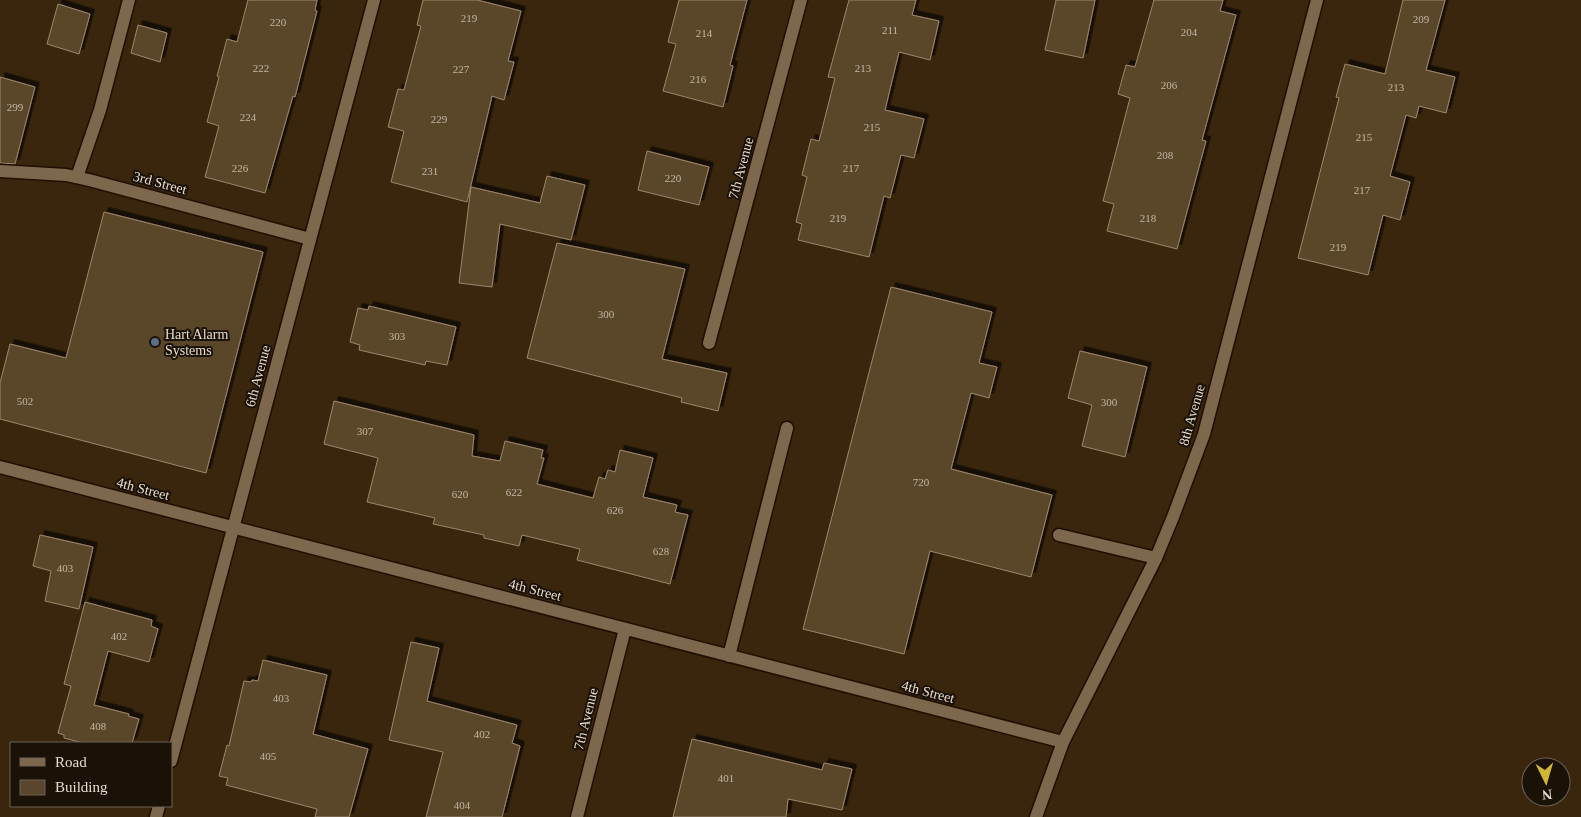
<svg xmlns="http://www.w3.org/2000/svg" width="1581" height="817" viewBox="0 0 1581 817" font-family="Georgia,serif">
  <defs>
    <filter id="shadow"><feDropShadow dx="4.5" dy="-4.5" stdDeviation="0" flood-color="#0009"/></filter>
  </defs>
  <rect width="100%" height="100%" fill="#39260c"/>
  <!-- building -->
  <g fill="#5a462c" stroke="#9e876b" filter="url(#shadow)">
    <path d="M 248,0 L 317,0 L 315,10 L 317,11 L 295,97 L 293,96 L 265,193 L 205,177 L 219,126 L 207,122 L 219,77 L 217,76 L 227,39 L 237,42 Z"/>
    <path d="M 423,0 L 477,0 L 521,11 L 508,61 L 514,62 L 504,100 L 492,96 L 467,202 L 391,182 L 404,131 L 388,127 L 398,89 L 404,90 L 421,26 L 417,25 Z"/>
    <path d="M 679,0 L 747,0 L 730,65 L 733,66 L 723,107 L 663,91 L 676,44 L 668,42 Z"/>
    <path d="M 849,0 L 916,0 L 912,15 L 939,21 L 930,60 L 899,52 L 885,110 L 924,119 L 914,158 L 901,155 L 890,198 L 884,196 L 869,257 L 798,240 L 802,224 L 796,222 L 807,177 L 802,175 L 811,139 L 819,141 L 835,78 L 828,77 Z"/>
    <path d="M 1056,0 L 1095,0 L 1083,58 L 1045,50 Z"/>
    <path d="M 1154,0 L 1223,0 L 1220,11 L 1236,15 L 1202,140 L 1206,141 L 1177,249 L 1107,231 L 1114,204 L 1103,201 L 1130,98 L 1118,94 L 1126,65 L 1135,67 Z"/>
    <path d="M 1403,0 L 1445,0 L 1426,70 L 1455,77 L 1446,113 L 1419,106 L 1416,118 L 1406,115 L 1390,176 L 1410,182 L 1400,220 L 1383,215 L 1368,275 L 1298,258 L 1339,98 L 1336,97 L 1345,64 L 1385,74 Z"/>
    <path d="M 58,4 L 90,14 L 79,54 L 47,44 Z"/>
    <path d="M 138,25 L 167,33 L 160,62 L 131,53 Z"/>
    <path d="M 0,77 L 35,87 L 15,164 L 0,163 Z"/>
    <path d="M 647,151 L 709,167 L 699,205 L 638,190 Z"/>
    <path d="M 547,176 L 585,185 L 571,240 L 500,224 L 492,287 L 459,283 L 471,187 L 540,203 Z"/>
    <path d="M 104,212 L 263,252 L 206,473 L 0,419 L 0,383 L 10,344 L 66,358 Z"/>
    <path d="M 557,243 L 685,269 L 662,359 L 727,373 L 718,411 L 681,402 L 682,398 L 527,358 Z"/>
    <path d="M 891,287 L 992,312 L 979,363 L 997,367 L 989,398 L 971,393 L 951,469 L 1052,495 L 1031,577 L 930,551 L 904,654 L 803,629 Z"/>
    <path d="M 369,306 L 456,327 L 447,365 L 426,361 L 425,365 L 359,350 L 360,345 L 350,342 L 358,308 L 368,310 Z"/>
    <path d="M 1080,351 L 1147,367 L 1125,457 L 1082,446 L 1092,405 L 1068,398 Z"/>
    <path d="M 334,401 L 474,435 L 472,456 L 500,461 L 505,441 L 543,450 L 541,458 L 544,458 L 537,484 L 593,498 L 599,477 L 605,479 L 608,470 L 615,472 L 620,450 L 653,458 L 643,497 L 677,505 L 675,512 L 688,515 L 670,584 L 577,560 L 580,549 L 522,535 L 519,546 L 484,538 L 484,535 L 433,524 L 435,518 L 367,502 L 378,458 L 324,444 Z"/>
    <path d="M 40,535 L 93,547 L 79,609 L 45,601 L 51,571 L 33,566 Z"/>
    <path d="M 85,602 L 152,620 L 151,626 L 158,629 L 149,662 L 108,651 L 94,705 L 129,714 L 128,716 L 139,719 L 132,743 L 83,743 L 64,738 L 64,735 L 58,733 L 71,686 L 64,684 Z"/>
    <path d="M 411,642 L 439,648 L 427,701 L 517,725 L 512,743 L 520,746 L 502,817 L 426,817 L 443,752 L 389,740 Z"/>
    <path d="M 263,660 L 327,675 L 313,734 L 368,749 L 349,817 L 315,817 L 317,809 L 226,785 L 228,778 L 219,776 L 227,745 L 229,746 L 244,681 L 251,682 L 252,680 L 258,681 Z"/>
    <path d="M 692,739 L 822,770 L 824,763 L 852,769 L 842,810 L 788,799 L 786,817 L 673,817 Z"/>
  </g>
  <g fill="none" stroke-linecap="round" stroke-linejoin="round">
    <defs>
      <g id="lane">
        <path d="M 77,177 L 100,110 L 129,0"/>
        <path d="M 1059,535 L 1156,558"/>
        <path d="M 729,656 L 787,428"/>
      </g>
      <g id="street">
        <path d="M 0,171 L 66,175 L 89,180 L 310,239"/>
        <path d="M 709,343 L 801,0"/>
        <path d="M 0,467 L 1063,742"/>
        <path d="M 171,761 L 374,0"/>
        <path d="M 156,817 L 159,806"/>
        <path d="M 577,817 L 625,629"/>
        <path d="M 1036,817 L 1063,742 L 1156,558 L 1173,517 L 1204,434 L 1317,0"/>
      </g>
    </defs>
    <!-- lane casing -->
    <use href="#lane" stroke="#200f00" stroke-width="15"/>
    <!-- street casing -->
    <use href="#street" stroke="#200f00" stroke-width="15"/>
    <!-- lane -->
    <use href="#lane" stroke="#7e684d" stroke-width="12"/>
    <!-- street -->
    <use href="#street" stroke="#7e684d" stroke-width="12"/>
  </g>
  <!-- markers -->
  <circle fill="#5c6f8a" stroke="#1a1107" stroke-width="2" cx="155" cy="342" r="5"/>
  <g text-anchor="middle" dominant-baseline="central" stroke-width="4" stroke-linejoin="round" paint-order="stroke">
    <!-- number labels -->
    <g font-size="11" fill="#c4b6a4">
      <text x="469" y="18">219</text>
      <text x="1421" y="19">209</text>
      <text x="278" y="22">220</text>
      <text x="890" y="30">211</text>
      <text x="1189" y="32">204</text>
      <text x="704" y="33">214</text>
      <text x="261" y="68">222</text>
      <text x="863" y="68">213</text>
      <text x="461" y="69">227</text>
      <text x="698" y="79">216</text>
      <text x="1169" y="85">206</text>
      <text x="1396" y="87">213</text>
      <text x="15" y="107">299</text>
      <text x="248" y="117">224</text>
      <text x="439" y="119">229</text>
      <text x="872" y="127">215</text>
      <text x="1364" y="137">215</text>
      <text x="1165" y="155">208</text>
      <text x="240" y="168">226</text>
      <text x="851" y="168">217</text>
      <text x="430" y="171">231</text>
      <text x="673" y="178">220</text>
      <text x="1362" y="190">217</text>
      <text x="838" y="218">219</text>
      <text x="1148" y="218">218</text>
      <text x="1338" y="247">219</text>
      <text x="606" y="314">300</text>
      <text x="397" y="336">303</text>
      <text x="25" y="401">502</text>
      <text x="1109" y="402">300</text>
      <text x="365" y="431">307</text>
      <text x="921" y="482">720</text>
      <text x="514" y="492">622</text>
      <text x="460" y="494">620</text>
      <text x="615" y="510">626</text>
      <text x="661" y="551">628</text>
      <text x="65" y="568">403</text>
      <text x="119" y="636">402</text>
      <text x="281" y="698">403</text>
      <text x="98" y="726">408</text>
      <text x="482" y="734">402</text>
      <text x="268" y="756">405</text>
      <text x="726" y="778">401</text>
      <text x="462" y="805">404</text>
    </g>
    <!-- street labels -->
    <g font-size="14" fill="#e8dbcc" stroke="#1a1107">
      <text transform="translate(741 168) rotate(-75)">7th Avenue</text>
      <text transform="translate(160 183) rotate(15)">3rd Street</text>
      <text transform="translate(258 376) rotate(-75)">6th Avenue</text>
      <text transform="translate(1192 415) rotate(-74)">8th Avenue</text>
      <text transform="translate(143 489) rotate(15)">4th Street</text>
      <text transform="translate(535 590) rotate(14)">4th Street</text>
      <text transform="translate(928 692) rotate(15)">4th Street</text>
      <text transform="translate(586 719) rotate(-76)">7th Avenue</text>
    </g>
    <!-- poi labels -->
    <g font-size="14" fill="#e8dbcc" stroke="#1a1107" text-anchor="start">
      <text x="165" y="334">Hart Alarm<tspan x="165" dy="16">Systems</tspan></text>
    </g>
  </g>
  <!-- legend -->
  <rect x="10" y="742" width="162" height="65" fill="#1a1107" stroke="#6c6256"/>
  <rect x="20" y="758" width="25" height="8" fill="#7e684d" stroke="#6c6256"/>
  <text x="55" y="767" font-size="15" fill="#e8dbcc">Road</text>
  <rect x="20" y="780" width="25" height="15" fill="#5a462c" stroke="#6c6256"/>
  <text x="55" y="792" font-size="15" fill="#e8dbcc">Building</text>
  <!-- north arrow -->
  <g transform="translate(1546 782) rotate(175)"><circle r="24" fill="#1a1107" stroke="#6c6256"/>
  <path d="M0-4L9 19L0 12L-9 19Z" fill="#d1b736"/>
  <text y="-8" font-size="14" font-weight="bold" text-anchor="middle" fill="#e8dbcc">N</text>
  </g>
</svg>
